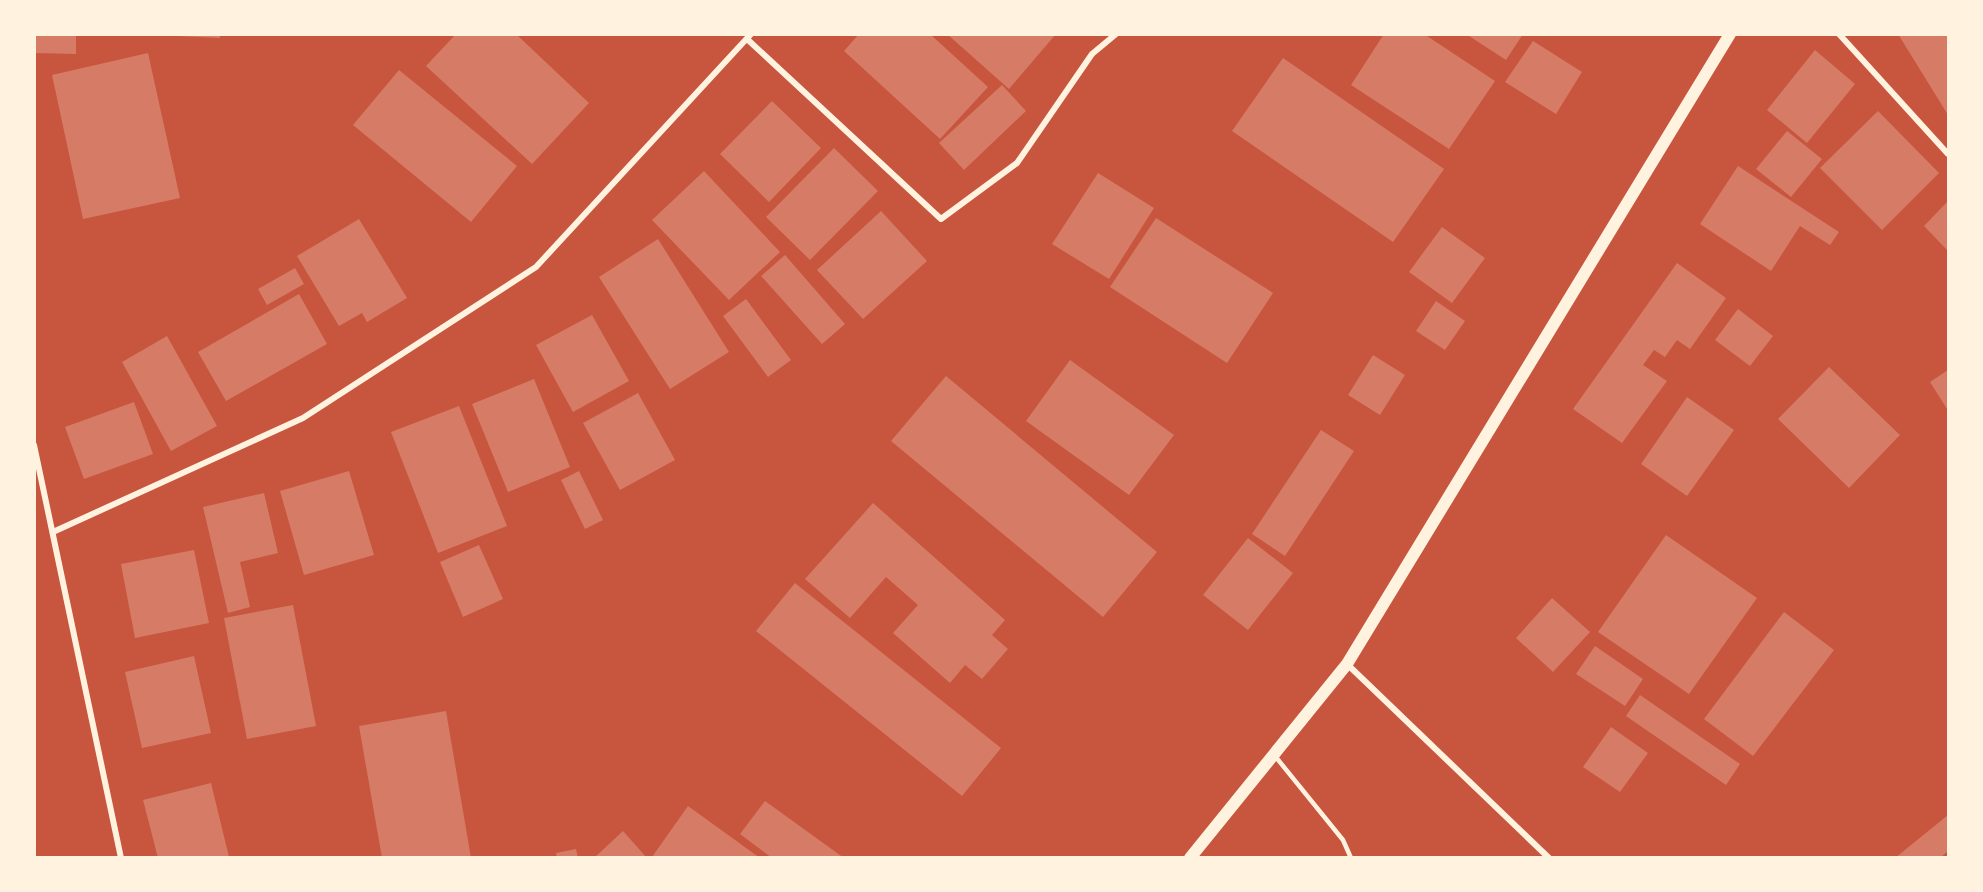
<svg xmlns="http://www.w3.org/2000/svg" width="1983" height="892" viewBox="0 0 1983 892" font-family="'Libre Baskerville',serif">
  <rect width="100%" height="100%" fill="#c8553d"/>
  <!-- building -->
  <g fill="#d67c66">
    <path d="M 34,34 L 76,34 L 76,54 L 34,53 Z"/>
    <path d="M 135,34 L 220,34 L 220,38 Z"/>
    <path d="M 456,34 L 516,34 L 589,103 L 532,164 L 426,66 Z"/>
    <path d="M 859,34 L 930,34 L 988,87 L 940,139 L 844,51 Z"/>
    <path d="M 947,34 L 1056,34 L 1009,89 Z"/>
    <path d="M 1384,34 L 1424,34 L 1495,81 L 1449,149 L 1351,85 Z"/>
    <path d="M 1466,34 L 1523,34 L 1506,60 Z"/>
    <path d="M 1898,34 L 1948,34 L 1948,115 Z"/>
    <path d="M 1533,41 L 1582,72 L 1556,114 L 1505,82 Z"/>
    <path d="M 1815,50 L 1855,84 L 1807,143 L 1767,110 Z"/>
    <path d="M 148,53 L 180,198 L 83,219 L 52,75 Z"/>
    <path d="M 1283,58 L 1444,169 L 1393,242 L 1232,131 Z"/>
    <path d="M 399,70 L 517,166 L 471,222 L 353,125 Z"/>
    <path d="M 1002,85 L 1026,111 L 964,170 L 939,143 Z"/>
    <path d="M 772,101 L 821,148 L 769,202 L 720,154 Z"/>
    <path d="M 1878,111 L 1939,173 L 1882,230 L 1820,168 Z"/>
    <path d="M 1787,131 L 1822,159 L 1791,197 L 1756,169 Z"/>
    <path d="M 834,148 L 878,191 L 810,260 L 766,217 Z"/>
    <path d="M 1738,166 L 1839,232 L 1830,245 L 1800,226 L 1771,271 L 1700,224 Z"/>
    <path d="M 704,171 L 780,252 L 729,300 L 652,220 Z"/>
    <path d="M 1098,173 L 1154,208 L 1109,279 L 1052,244 Z"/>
    <path d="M 1948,201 L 1948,251 L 1924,226 Z"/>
    <path d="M 881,211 L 927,261 L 863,319 L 817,270 Z"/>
    <path d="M 1156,218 L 1273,293 L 1227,363 L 1110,287 Z"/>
    <path d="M 359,219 L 407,298 L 367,322 L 362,313 L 339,326 L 297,256 Z"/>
    <path d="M 1442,227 L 1485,258 L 1452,303 L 1409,272 Z"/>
    <path d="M 658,239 L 729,352 L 670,389 L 599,277 Z"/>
    <path d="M 785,255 L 845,324 L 822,344 L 761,276 Z"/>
    <path d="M 1677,263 L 1726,298 L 1690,349 L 1677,340 L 1665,357 L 1654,350 L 1643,365 L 1667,381 L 1622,443 L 1573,409 Z"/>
    <path d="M 295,268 L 304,284 L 267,305 L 258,289 Z"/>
    <path d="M 299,294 L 327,344 L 226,401 L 198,352 Z"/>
    <path d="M 746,299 L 791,360 L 768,377 L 723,316 Z"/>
    <path d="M 1436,301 L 1465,321 L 1445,350 L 1416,331 Z"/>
    <path d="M 1738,309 L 1773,336 L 1750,366 L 1715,340 Z"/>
    <path d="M 592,315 L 629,381 L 573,412 L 536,345 Z"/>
    <path d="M 167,336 L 217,426 L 171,451 L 122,362 Z"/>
    <path d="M 1373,355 L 1405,375 L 1380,415 L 1348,395 Z"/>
    <path d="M 1070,360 L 1174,435 L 1129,495 L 1026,421 Z"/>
    <path d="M 1829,367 L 1900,435 L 1849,488 L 1778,419 Z"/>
    <path d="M 1948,370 L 1948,408 L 1947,409 L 1930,382 Z"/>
    <path d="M 946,376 L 1157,552 L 1103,617 L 891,441 Z"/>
    <path d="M 534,379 L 570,467 L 508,492 L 472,404 Z"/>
    <path d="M 638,393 L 675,460 L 620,490 L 583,423 Z"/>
    <path d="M 1687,397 L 1734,430 L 1687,496 L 1641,464 Z"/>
    <path d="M 134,402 L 153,454 L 84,479 L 65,427 Z"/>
    <path d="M 459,406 L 507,526 L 438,553 L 391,432 Z"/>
    <path d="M 1321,430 L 1354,451 L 1285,556 L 1252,534 Z"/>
    <path d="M 349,471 L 374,555 L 304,575 L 280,491 Z"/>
    <path d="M 579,471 L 603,520 L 585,529 L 561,480 Z"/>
    <path d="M 264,493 L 278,553 L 240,562 L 250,607 L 228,613 L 203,507 Z"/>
    <path d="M 873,503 L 1005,620 L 992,635 L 1008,649 L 982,679 L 965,665 L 950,683 L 893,633 L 918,605 L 886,577 L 850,618 L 805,579 Z"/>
    <path d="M 1666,535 L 1757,598 L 1689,694 L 1598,632 Z"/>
    <path d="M 1248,538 L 1293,573 L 1248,630 L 1203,595 Z"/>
    <path d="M 479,545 L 503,599 L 463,617 L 440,562 Z"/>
    <path d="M 194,550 L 209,623 L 135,638 L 121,564 Z"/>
    <path d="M 795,583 L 1001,748 L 962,796 L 756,631 Z"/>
    <path d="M 1552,598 L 1590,632 L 1553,672 L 1516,638 Z"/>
    <path d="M 293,605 L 316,726 L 247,739 L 224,618 Z"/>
    <path d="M 1784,612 L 1834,650 L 1753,756 L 1704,719 Z"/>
    <path d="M 1595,646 L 1643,679 L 1625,706 L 1576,674 Z"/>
    <path d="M 194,656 L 211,733 L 142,748 L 125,672 Z"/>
    <path d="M 1640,695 L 1740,764 L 1726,785 L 1626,716 Z"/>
    <path d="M 446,711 L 471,858 L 382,858 L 359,726 Z"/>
    <path d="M 1611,727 L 1648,753 L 1620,792 L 1583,767 Z"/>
    <path d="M 211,783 L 229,857 L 158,858 L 143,800 Z"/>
    <path d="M 765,801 L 844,858 L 772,858 L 740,834 Z"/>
    <path d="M 688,806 L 760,858 L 652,857 Z"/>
    <path d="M 1948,815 L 1948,851 L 1940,858 L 1895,858 Z"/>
    <path d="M 623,831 L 647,858 L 594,858 Z"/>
    <path d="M 576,849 L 578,858 L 557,858 L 556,853 Z"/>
  </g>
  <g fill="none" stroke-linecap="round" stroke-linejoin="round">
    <!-- service -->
    <path stroke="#fff3e0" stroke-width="4.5" d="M 1275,756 L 1343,840 L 1351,858"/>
    <!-- minor -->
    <g stroke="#fff3e0" stroke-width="6">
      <path d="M 1839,34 L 1948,154"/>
      <path d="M 747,39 L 941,219 L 1017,163 L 1092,54 L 1116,34"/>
      <path d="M 34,445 L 121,858"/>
      <path d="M 53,532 L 303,418 L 536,267 L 751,34"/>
      <path d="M 1347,664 L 1549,858"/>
    </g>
    <!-- secondary -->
    <path stroke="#fff3e0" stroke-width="12" d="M 1190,858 L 1347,664 L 1730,34"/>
  </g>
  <!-- border -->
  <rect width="1983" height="892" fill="none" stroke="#fff3e0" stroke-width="72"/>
</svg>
